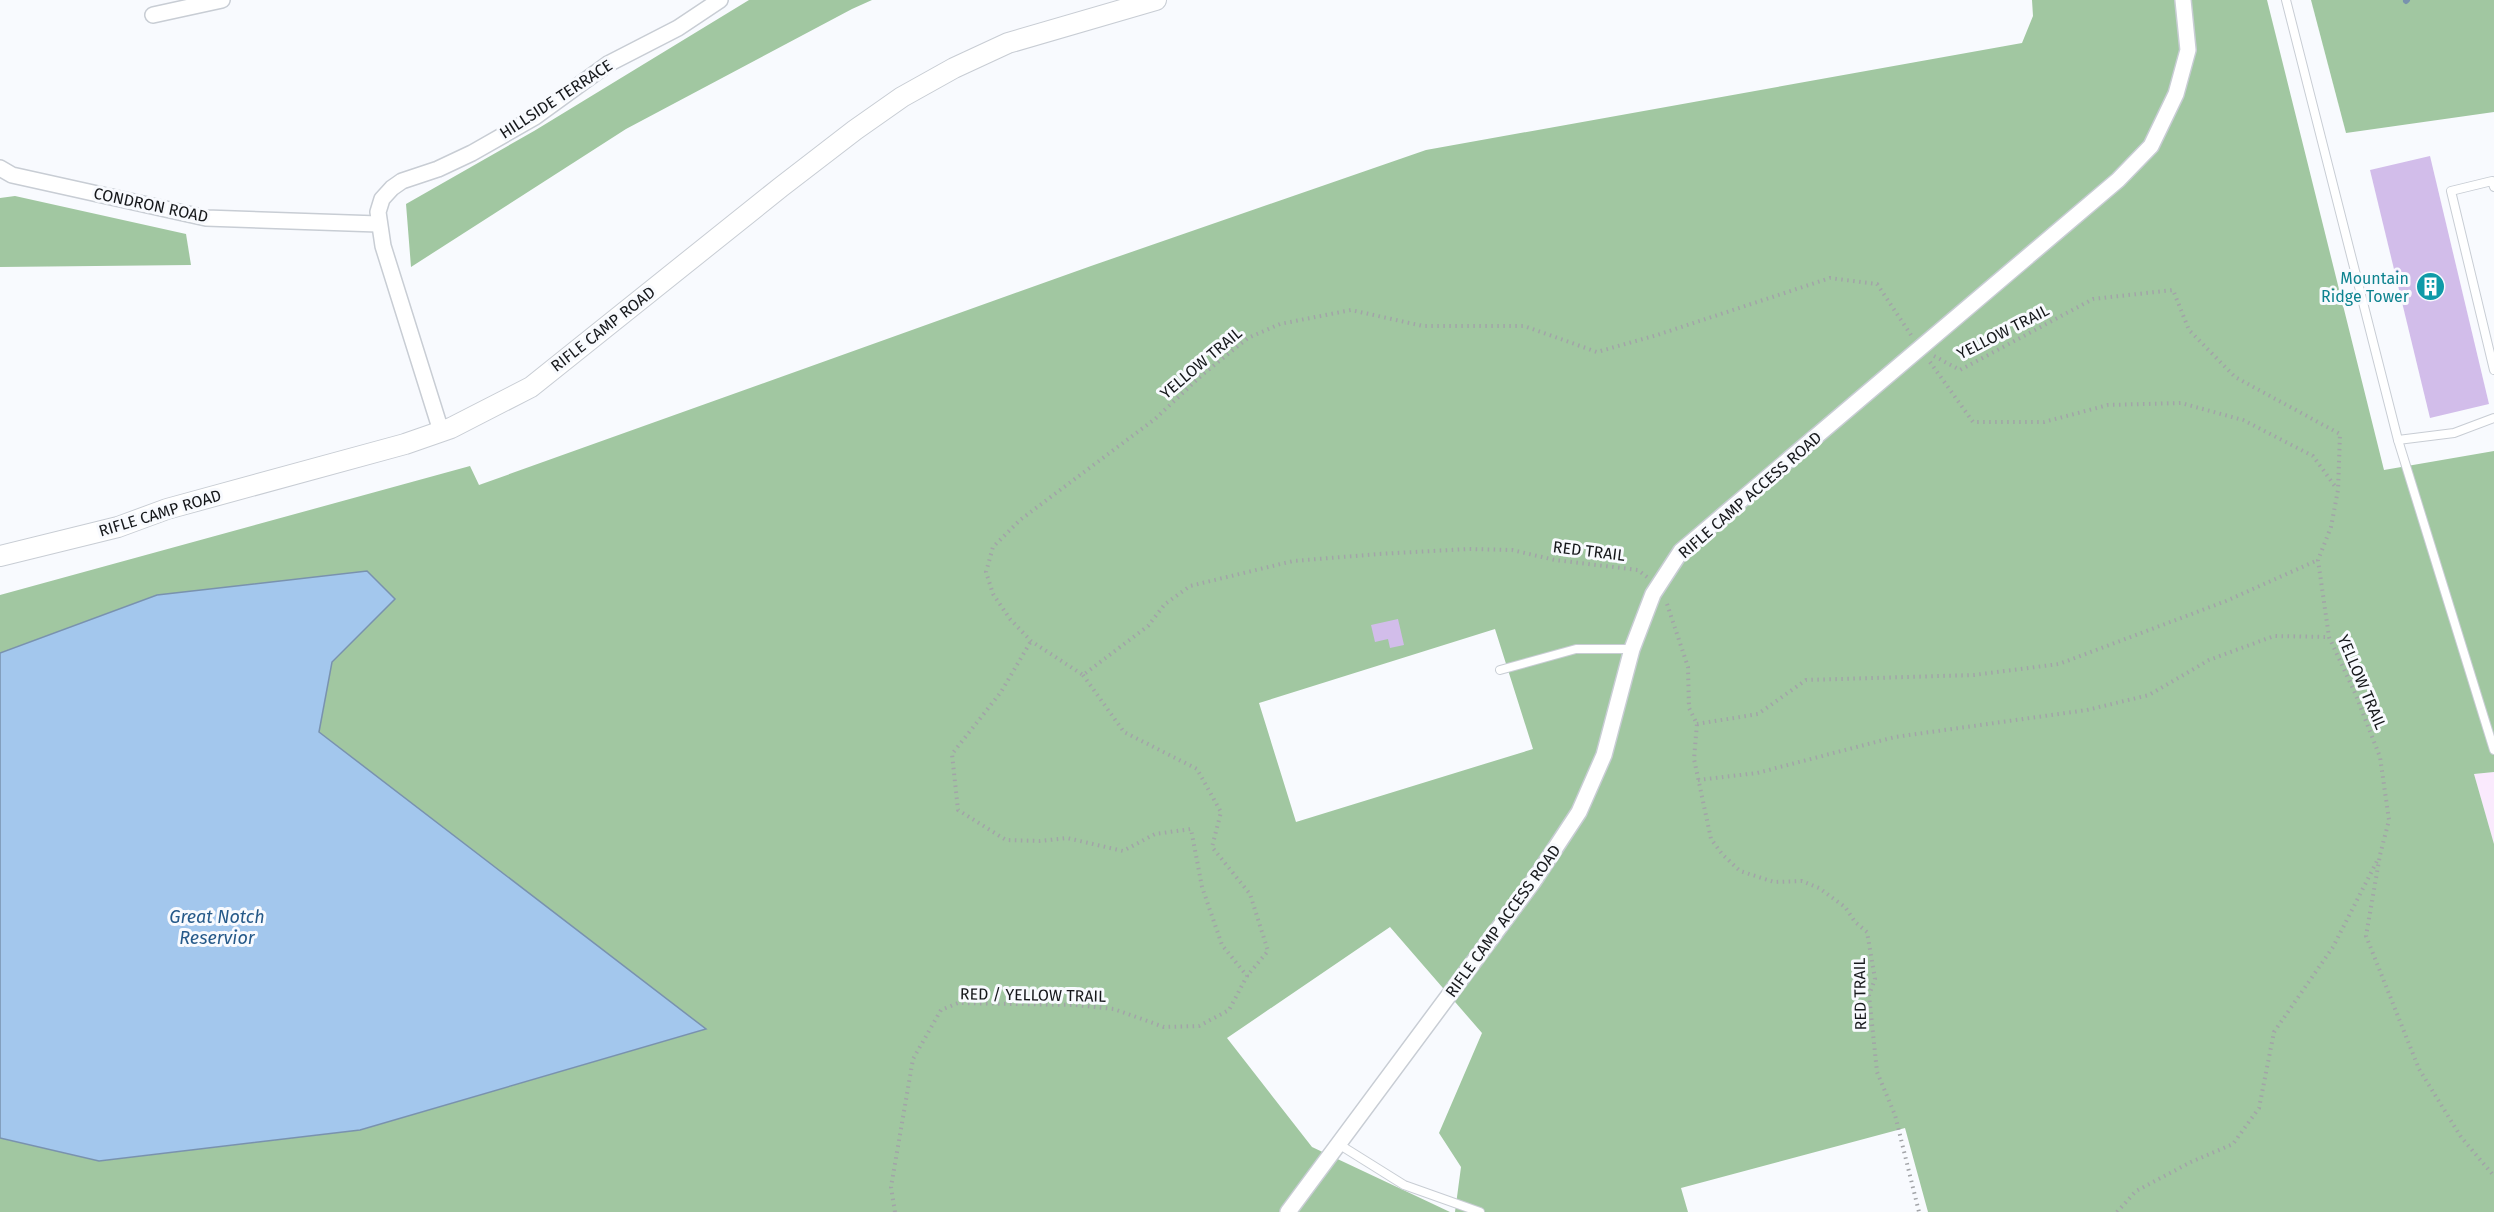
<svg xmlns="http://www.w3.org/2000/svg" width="2494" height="1212" viewBox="0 0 2494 1212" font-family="'Fira Sans',sans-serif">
  <rect width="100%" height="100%" fill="#f8fafe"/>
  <!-- commercial -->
  <path fill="#faeafd" d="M 2494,772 L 2494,844 L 2474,774 Z"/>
  <!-- forest -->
  <g fill="#a1c7a1" fill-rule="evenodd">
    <path d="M 749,0 L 872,0 L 852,9 L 626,129 L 411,267 L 406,204 L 534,131 Z"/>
    <path d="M 2032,0 L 2267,0 L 2384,470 L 2494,451 L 2494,772 L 2474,774 L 2494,844 L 2494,1212 L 1928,1212 L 1905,1128 L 1681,1188 L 1688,1212 L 1455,1212 L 1461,1167 L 1439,1133 L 1482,1033 L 1390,927 L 1227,1038 L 1312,1147 L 1450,1212 L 0,1212 L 0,1138 L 99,1161 L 360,1130 L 705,1029 L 319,732 L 332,662 L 395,599 L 157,595 L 0,653 L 0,595 L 470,466 L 479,485 L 1091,266 L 1426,150 L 2022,43 L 2033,16 ZM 1495,629 L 1533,749 L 1296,822 L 1259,703 Z"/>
    <path d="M 2311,0 L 2494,0 L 2494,112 L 2346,133 Z"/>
    <path d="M 15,196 L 186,234 L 191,265 L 0,267 L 0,198 Z"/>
  </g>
  <!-- water -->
  <path fill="#a3c7ed" stroke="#7992ae" stroke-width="1.5" d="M 367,571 L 395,599 L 332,662 L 319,732 L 706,1029 L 360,1130 L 99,1161 L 0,1138 L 0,653 L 157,595 Z"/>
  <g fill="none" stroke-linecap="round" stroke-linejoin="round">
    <!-- stream -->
    <path stroke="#7992ae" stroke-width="6" d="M 2406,1 L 2407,0"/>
  </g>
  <!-- building -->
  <g fill="#d2bdea">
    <path d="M 2430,156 L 2489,404 L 2430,418 L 2370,170 Z"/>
    <path d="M 1398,619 L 1404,645 L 1390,648 L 1388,639 L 1375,642 L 1371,625 Z"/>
  </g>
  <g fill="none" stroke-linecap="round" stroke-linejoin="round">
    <defs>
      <g id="service">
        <path d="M 2286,0 L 2398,440 L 2494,750"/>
        <path d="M 2494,187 L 2492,181 L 2451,191 L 2494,370"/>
        <path d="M 2398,440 L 2454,433 L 2494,418"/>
        <path d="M 1500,670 L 1576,649 L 1632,649"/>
        <path d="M 1340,1145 L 1404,1185 L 1480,1212"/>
      </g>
      <g id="minor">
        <path d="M 153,15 L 222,0"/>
        <path d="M 0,168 L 12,175 L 206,218 L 378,224"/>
        <path d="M 441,431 L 383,246 L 378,212 L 382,199 L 392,188 L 402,181 L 438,169 L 472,153 L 535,117 L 608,64 L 678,28 L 720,0"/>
        <path d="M 1288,1212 L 1533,882 L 1579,812 L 1604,755 L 1632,649 L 1653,594 L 1681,551 L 2118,180 L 2151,146 L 2176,94 L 2188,50 L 2183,0"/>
      </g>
      <path id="tertiary" d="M 0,556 L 118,527 L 167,509 L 405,444 L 451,428 L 531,387 L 781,187 L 855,130 L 902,97 L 954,68 L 1008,43 L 1156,0"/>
    </defs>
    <!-- service casing -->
    <use href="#service" stroke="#c8cdd4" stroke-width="10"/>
    <!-- minor casing -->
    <use href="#minor" stroke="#c8cdd4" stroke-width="18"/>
    <!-- tertiary casing -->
    <use href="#tertiary" stroke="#c8cdd4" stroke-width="22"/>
    <!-- path -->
    <g stroke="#a2a4a8" stroke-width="4" stroke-dasharray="1.5 4.5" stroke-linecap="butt">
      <path d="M 1934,356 L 1960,370 L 2093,299 L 2173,290 L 2189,330 L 2235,377 L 2340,434 L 2338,490 L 2331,527 L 2318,560 L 2329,637 L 2355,693 L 2380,757 L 2389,820 L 2380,855 L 2366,936 L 2419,1069 L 2461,1137 L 2494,1176"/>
      <path d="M 1930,362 L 1973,422 L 2044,422 L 2108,405 L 2181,403 L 2243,420 L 2313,456 L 2337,489"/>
      <path d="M 1647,577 L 1638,570 L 1555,560 L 1512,550 L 1468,549 L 1379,554 L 1293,561 L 1190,586 L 1165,604 L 1148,626 L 1083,675 L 1031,641 L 1010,619 L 993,594 L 986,572 L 993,547 L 1020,520 L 1155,419 L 1202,375 L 1248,338 L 1280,324 L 1351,310 L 1423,326 L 1524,326 L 1597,352 L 1657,335 L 1830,278 L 1877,284 L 1911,335"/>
      <path d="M 1667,604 L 1688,667 L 1689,708 L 1697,724 L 1694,759 L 1711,839 L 1722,854 L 1740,871 L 1774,882 L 1802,881 L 1819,888 L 1845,907 L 1855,922 L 1867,932 L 1875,979 L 1869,995 L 1877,1072 L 1895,1115 L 1919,1212"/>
      <path d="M 1083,675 L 1124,732 L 1197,769 L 1221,812 L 1212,847 L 1250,894 L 1268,951 L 1247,976"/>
      <path d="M 1697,724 L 1758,714 L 1806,680 L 1974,675 L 2059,664 L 2226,601 L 2318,560"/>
      <path d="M 1698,780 L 1757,773 L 1895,737 L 2087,710 L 2149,695 L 2209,660 L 2274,636 L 2329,637"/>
      <path d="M 895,1212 L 891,1187 L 913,1059 L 941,1010 L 958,1003 L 1075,1005 L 1114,1009 L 1164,1027 L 1199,1026 L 1229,1010 L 1247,976 L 1222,945 L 1202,887 L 1191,829 L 1155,834 L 1123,851 L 1067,838 L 1040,841 L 1006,840 L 958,810 L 952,754 L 1001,692 L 1031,641"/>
      <path d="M 2117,1212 L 2136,1191 L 2191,1162 L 2233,1144 L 2259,1108 L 2274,1032 L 2333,947 L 2377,861"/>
    </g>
    <!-- service -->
    <use href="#service" stroke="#fff" stroke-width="8"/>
    <!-- minor -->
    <use href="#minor" stroke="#fff" stroke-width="15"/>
    <!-- tertiary -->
    <use href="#tertiary" stroke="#fff" stroke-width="20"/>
  </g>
  <!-- icons -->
  <defs>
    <symbol id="building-disc" viewBox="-11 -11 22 22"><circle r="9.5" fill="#0f9aa8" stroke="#f8fafe"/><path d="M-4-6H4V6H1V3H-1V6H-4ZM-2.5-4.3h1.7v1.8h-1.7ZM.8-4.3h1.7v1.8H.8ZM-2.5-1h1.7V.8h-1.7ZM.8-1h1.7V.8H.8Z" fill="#fff"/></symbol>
  </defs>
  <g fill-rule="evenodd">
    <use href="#building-disc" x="2414" y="270" width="33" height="33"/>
  </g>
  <g text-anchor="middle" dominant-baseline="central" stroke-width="6" stroke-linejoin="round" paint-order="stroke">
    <!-- street labels -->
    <g font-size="16" fill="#16181b" stroke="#f8fafe">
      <text transform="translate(556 99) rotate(-33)">HILLSIDE TERRACE</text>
      <text transform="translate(151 205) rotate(12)">CONDRON ROAD</text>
      <text transform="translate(603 329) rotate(-38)">RIFLE CAMP ROAD</text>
      <text transform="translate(2003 332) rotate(-27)">YELLOW TRAIL</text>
      <text transform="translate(1201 363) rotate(-40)">YELLOW TRAIL</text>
      <text transform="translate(1750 495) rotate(-41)">RIFLE CAMP ACCESS ROAD</text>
      <text transform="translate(160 513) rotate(-17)">RIFLE CAMP ROAD</text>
      <text transform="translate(1589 551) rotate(7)">RED TRAIL</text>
      <text transform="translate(2362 682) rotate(67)">YELLOW TRAIL</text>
      <text transform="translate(1503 921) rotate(-54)">RIFLE CAMP ACCESS ROAD</text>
      <text transform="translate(1860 994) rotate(-91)">RED TRAIL</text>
      <text transform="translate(1033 995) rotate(1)">RED / YELLOW TRAIL</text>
    </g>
    <!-- culture labels -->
    <g font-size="16" fill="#0d838f" stroke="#f8fafe" text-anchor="end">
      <text x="2409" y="278">Mountain<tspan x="2409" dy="18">Ridge Tower</tspan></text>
    </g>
    <!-- water labels -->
    <g font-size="18" font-style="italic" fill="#255989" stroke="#f8fafe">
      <text x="217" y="917">Great Notch<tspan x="217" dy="21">Reservior</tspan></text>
    </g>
  </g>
</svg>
